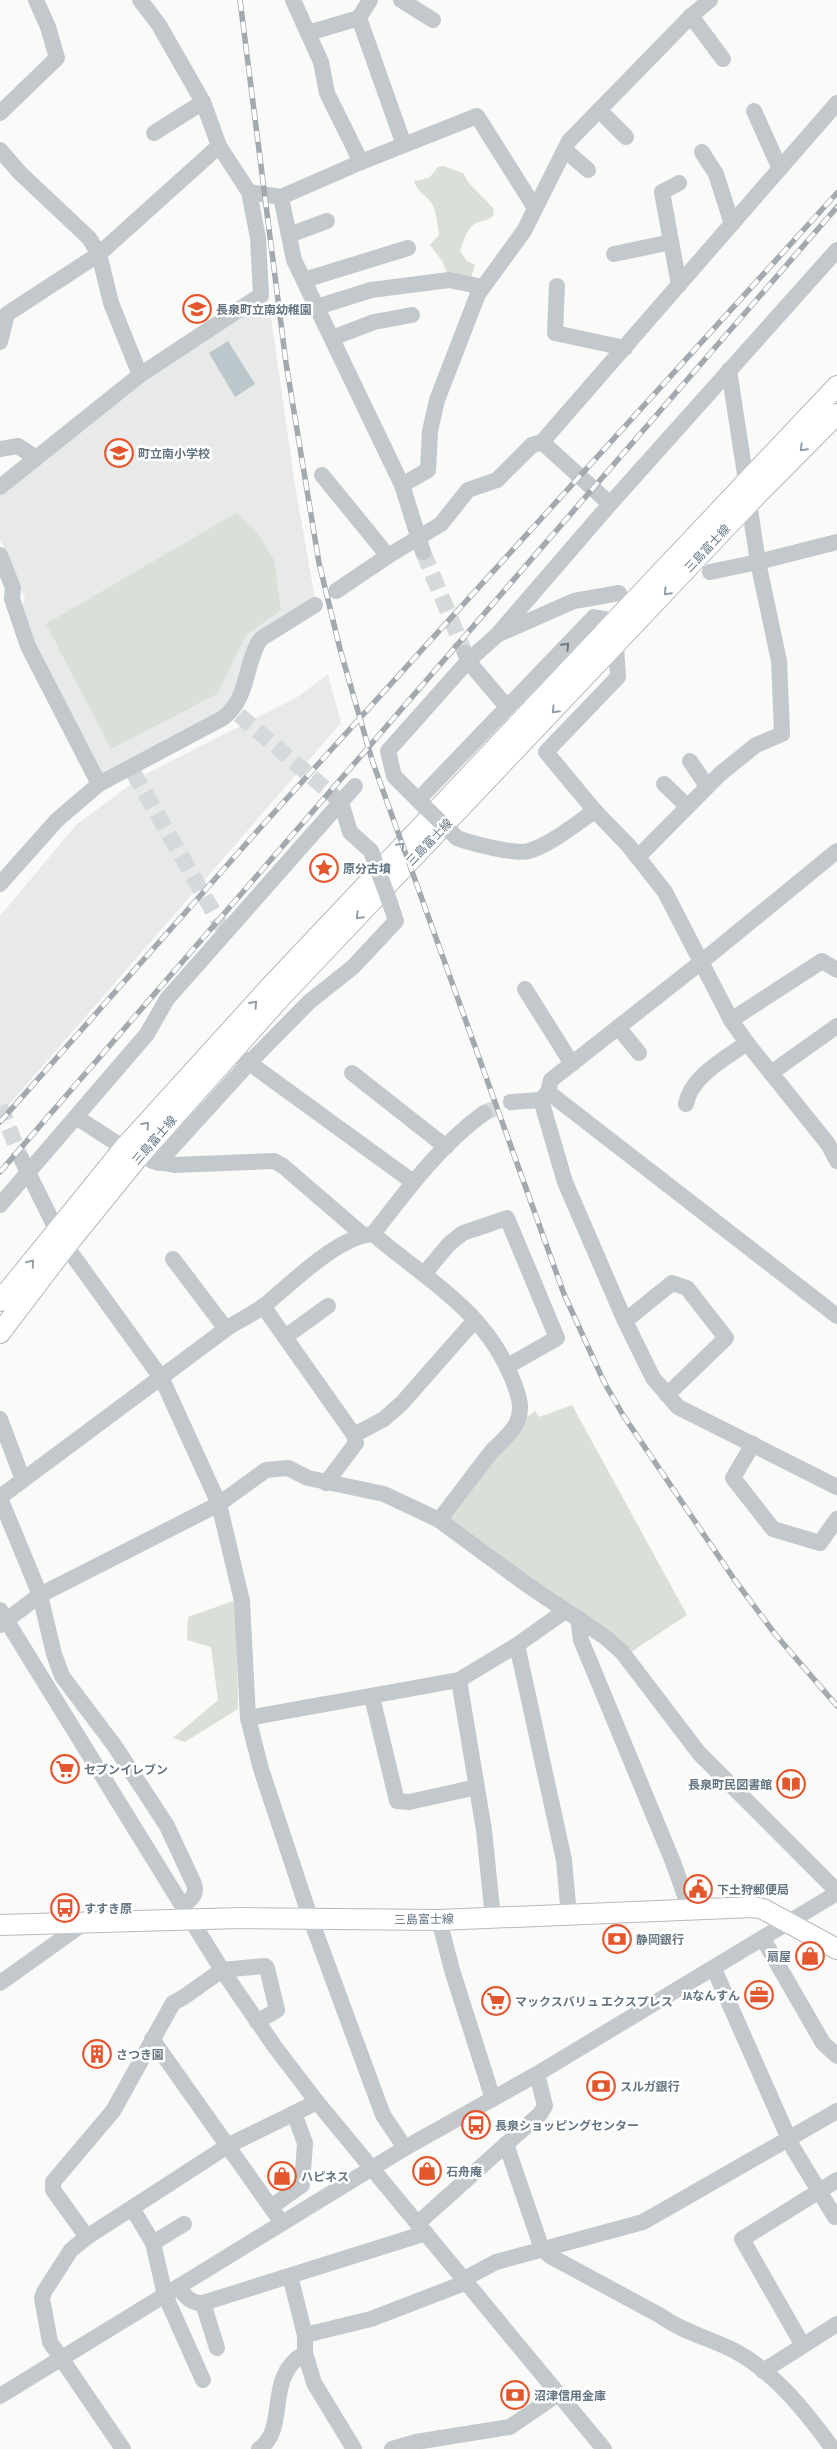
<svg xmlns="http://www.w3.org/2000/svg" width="837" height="2449" viewBox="0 0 837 2449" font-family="'PT Sans Narrow','Noto Sans JP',sans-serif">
  <rect width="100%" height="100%" fill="#fafaf8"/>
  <!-- built -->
  <g fill="#e8e9e9">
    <path d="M 268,297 L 295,485 L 315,599 L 262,632 L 227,706 L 103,778 L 32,641 L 21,607 L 25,598 L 0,539 L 0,495 L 85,423 Z"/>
    <path d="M 328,674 L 341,723 L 0,1115 L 0,916 L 76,825 L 142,776 L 299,696 Z"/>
  </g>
  <!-- green -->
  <g fill="#dadfd7">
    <path d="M 443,166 L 463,173 L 468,182 L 494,209 L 493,216 C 488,220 486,220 479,222 C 467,225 464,241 460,251 L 467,261 L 475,265 L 470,281 L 448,275 L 442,261 L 430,245 L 439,235 C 437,224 437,208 429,200 C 422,192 418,192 414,181 L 429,178 L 438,167 Z"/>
    <path d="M 236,513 L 256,531 L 274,560 L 281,610 L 246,635 L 217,694 L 111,749 L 46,624 Z"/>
    <path d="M 572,1405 L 687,1615 L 631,1652 L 448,1521 L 508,1433 L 535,1411 L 539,1417 Z"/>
    <path d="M 236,1600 L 238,1709 L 185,1742 L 173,1738 L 218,1700 L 211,1647 L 187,1640 L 188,1617 Z"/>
  </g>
  <!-- water -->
  <path fill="#bbc7cb" d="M 228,341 L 255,384 L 235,397 L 209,353 Z"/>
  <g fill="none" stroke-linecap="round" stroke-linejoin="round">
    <!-- minor-tunnel -->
    <g stroke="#d5d9db" stroke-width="16" stroke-dasharray="16 8" stroke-linecap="butt">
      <path d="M 423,552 L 465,653"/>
      <path d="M 239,715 L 334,796"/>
      <path d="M 133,772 L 222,927"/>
      <path d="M 0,1106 L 21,1158"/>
      <path d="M 484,1113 L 511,1102"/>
    </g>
    <defs>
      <g id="major">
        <path d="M 0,1301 L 124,1148 L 269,988 L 837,386"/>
        <path d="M 0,1333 L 66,1246 L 139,1156 L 280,998 L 749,503 L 837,414"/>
        <path d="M 0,1925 L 240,1918 L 439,1920 L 753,1907 L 763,1909 L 837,1949"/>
      </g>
    </defs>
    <!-- major casing -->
    <use href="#major" stroke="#b5babe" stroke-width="22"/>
    <!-- minor -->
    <g stroke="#c3c8cc" stroke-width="16">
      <path d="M 293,0 L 321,62 L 327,93 L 361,162"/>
      <path d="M 401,0 L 433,20"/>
      <path d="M 691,16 L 723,59"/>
      <path d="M 359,18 L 370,0"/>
      <path d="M 308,33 L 359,18 L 404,145"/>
      <path d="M 599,110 L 626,137"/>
      <path d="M 754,111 L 780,169"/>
      <path d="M 0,113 L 57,58 L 48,27 L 36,0"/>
      <path d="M 154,133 L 203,102"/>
      <path d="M 0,150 L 20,173 L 89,238 L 99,254 L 111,303 L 140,375"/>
      <path d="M 565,150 L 588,170"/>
      <path d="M 702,152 L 716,174 L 732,224"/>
      <path d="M 249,192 L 281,197"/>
      <path d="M 289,235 L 327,221"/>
      <path d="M 614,254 L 671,242"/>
      <path d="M 304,280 L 408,248"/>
      <path d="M 679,285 L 662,192 L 679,183"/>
      <path d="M 557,286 L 555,333 L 625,348"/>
      <path d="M 317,307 L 371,290 L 449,280 L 483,287"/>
      <path d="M 332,338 L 374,322 L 412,315"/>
      <path d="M 0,342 L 7,314 L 99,254 L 219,146"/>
      <path d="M 729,370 L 746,481"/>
      <path d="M 542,442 L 610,504"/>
      <path d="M 0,449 L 18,446 L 36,458"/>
      <path d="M 322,475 L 388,556"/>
      <path d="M 402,485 L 428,470 L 430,431 L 437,400 L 478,294 L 524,231 L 569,141 L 690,17 L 710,0"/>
      <path d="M 0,487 L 140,375 L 261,295 L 258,238 L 249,192 L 219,146 L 203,102 L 159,25 L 140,0"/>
      <path d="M 423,552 L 402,485 L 294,260 L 281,197 L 361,162 L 477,116 L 535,208"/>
      <path d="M 0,555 L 13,588 L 12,599 L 28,646 L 99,784"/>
      <path d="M 710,572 L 758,562 L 837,542"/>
      <path d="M 336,591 L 388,556 L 441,524 L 468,490 L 497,480 L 532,445 L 542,442 L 837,103"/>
      <path d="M 501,633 L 574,601 L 619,593"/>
      <path d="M 616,646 L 618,677 L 546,752 L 595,811 L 628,845 L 665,892 L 731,1020 L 747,1043 L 828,1144 L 837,1161"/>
      <path d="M 465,653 L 468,661 L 507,707"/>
      <path d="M 690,761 L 707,786"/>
      <path d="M 664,784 L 687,806"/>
      <path d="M 335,797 L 341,802 L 350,832 L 371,851"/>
      <path d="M 418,800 L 594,617 L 615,621"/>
      <path d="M 422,804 L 394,776 L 388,751 L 468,661 L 497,635 L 610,504 L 837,250"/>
      <path d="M 457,838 C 470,843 516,855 529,851 C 552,844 575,824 595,811"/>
      <path d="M 638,857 L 720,774 L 756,745 L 782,734 L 779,661 L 758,562 L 749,503"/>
      <path d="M 0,884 L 57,820 L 99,784 L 223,718 C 248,699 244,670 258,643 L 262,638 L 315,605"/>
      <path d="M 525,989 L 572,1064"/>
      <path d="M 731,1020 L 822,961 L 837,970"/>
      <path d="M 618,1027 L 639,1053"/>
      <path d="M 241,1057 L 413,1182"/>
      <path d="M 352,1073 L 446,1147"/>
      <path d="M 771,1073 L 837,1026"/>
      <path d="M 548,1092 L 837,1316"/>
      <path d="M 541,1100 L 565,1182 L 625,1321 L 653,1378 L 678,1407 L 837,1487"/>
      <path d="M 511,1102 L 541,1100 L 548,1092 L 551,1080 L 700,963 L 837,851"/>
      <path d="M 686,1104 C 691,1076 726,1058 747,1043"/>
      <path d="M 76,1117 L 124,1148"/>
      <path d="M 21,1158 L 57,1231"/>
      <path d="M 152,1161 L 174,1165 L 274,1161 L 283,1166 L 362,1234"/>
      <path d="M 158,1163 L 248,1064 L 309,1002 L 353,967 L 396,921 L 390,903"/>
      <path d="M 0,1205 L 147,1034 L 167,999 L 355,786"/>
      <path d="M 373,1234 C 406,1191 440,1145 484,1113"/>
      <path d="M 66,1246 L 162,1379 L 219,1504 L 242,1601 L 248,1718 L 261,1769 L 311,1920 L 383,2115 L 405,2148"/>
      <path d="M 173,1259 L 226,1329"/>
      <path d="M 424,1274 L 449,1244 L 463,1233 L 507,1218 L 557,1338 L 508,1366"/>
      <path d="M 263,1306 L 354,1435 L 356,1443 L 326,1483"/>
      <path d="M 625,1321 L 672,1283 L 687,1288 L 726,1338 L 667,1395"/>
      <path d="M 285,1337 L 328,1306"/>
      <path d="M 0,1419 L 23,1480"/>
      <path d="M 354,1435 L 384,1419 L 402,1403 L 475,1320"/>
      <path d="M 753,1444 L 733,1478 L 773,1529 L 820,1543 L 837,1519"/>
      <path d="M 0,1497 L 226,1329 C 238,1321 253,1314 265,1305 C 292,1283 338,1236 373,1234 C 428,1281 486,1310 514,1383 C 519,1397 523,1408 517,1422 C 513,1432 500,1443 492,1451 C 474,1474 457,1497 439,1520"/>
      <path d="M 0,1498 L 40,1595 L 54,1654 L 62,1676 L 114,1745 L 167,1826 L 194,1884 C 198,1895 190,1899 183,1906"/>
      <path d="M 0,1610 L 222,1970 L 275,2047 L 317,2102 L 604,2449"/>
      <path d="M 578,1618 L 581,1640 L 673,1862 L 690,1910"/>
      <path d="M 0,1625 L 40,1595 L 219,1504 L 266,1470 L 288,1468 L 308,1478 L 384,1494 L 439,1520 L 526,1584 L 605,1637 L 622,1652 L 699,1753 L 837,1891"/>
      <path d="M 517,1645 L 564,1860 L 569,1916"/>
      <path d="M 459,1680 L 484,1830 L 493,1918"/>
      <path d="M 372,1697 L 397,1801 L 409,1802 L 477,1787"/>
      <path d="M 248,1718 L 459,1680 L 517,1645 L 565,1611"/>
      <path d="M 439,1920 L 452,1970 L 493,2099"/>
      <path d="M 763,1939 L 823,2043 L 837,2056"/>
      <path d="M 714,1969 L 793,2148 L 835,2217"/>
      <path d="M 0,1983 L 87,1921"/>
      <path d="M 152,2039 L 282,2223"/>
      <path d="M 506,2144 L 542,2249 L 550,2256 L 661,2316 C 683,2332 709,2338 733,2350 C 774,2371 806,2412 833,2449"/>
      <path d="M 271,2207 L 302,2185 L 305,2143 L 294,2113"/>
      <path d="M 132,2208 L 153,2243 L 165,2295 L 203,2380"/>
      <path d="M 418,2223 L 540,2114 L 545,2106 L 537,2074"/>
      <path d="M 87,2237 L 53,2190 L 53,2182 L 113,2111 L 173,2003 L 184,1997 L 222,1970 L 265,1966 L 267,1968 L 277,2010 L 257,2022"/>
      <path d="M 153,2243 L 184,2224"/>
      <path d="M 290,2276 L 305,2335 L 305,2353 L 314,2383 L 354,2449"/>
      <path d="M 464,2279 L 496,2262 L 643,2222 L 837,2111"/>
      <path d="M 178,2287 C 185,2296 191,2304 203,2303 L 426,2233"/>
      <path d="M 203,2303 L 217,2348"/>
      <path d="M 305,2335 L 371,2319 L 467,2282"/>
      <path d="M 802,2344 L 742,2239 L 837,2180"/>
      <path d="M 763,2371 L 837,2324"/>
      <path d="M 0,2396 L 405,2148 L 537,2074 L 837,1893"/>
      <path d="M 123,2449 L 50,2342 L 42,2298 L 44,2292 L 71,2250 L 87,2237 L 229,2145 L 317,2102"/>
      <path d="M 259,2449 C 290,2428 263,2377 305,2353"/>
      <path d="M 392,2449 L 416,2442 L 510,2427 L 558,2394"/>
    </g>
    <!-- major -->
    <use href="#major" stroke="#fff" stroke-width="20"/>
    <defs>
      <g id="rail">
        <path d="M 240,0 L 286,363 L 319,563 L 340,649 L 372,760 L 564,1294 L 604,1382 L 623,1415 L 734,1579 L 775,1634 L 837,1706"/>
        <path d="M 0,1122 L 261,827 L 837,193"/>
        <path d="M 0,1172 L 837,207"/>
      </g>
    </defs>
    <!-- rail casing -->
    <use href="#rail" stroke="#a2aab0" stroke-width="5.5"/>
    <!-- rail -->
    <use href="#rail" stroke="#fff" stroke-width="4" stroke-dasharray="11" stroke-linecap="butt"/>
    <!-- minor-bridge -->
    <g stroke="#c3c8cc" stroke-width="16">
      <path d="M 422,804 L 457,838"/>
      <path d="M 371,851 L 390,903"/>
    </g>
  </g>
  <!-- one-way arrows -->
  <defs><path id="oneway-chevron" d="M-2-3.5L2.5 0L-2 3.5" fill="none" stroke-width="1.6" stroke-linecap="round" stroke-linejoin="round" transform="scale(1.25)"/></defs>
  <g stroke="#939fa8">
    <use href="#oneway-chevron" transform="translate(803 448) rotate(135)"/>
    <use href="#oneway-chevron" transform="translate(667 592) rotate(133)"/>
    <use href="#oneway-chevron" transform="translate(555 710) rotate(134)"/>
    <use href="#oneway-chevron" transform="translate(401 846) rotate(-47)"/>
    <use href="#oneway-chevron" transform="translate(359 916) rotate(134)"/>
    <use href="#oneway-chevron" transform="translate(254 1004) rotate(-48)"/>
    <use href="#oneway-chevron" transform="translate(146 1125) rotate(-48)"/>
    <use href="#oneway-chevron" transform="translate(31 1263) rotate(-51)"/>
  </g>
  <use stroke="#6a7a87" href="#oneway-chevron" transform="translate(566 646) rotate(-46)"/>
  <!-- icons -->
  <defs>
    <symbol id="school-ring" viewBox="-11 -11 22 22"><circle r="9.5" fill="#fff" stroke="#e4572e" stroke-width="1.5"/><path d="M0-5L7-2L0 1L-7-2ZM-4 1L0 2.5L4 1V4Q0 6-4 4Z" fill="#e4572e"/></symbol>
    <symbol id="sight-ring" viewBox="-11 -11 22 22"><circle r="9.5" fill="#fff" stroke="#e4572e" stroke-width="1.5"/><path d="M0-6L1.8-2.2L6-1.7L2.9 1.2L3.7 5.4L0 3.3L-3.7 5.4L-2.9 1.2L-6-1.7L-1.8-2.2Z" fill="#e4572e"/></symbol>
    <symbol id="supermarket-ring" viewBox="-11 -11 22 22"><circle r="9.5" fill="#fff" stroke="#e4572e" stroke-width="1.5"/><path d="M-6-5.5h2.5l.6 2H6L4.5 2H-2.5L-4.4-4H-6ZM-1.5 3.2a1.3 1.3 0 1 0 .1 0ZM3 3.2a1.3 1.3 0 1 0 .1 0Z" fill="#e4572e"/></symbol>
    <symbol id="library-ring" viewBox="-11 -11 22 22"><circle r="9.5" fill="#fff" stroke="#e4572e" stroke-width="1.5"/><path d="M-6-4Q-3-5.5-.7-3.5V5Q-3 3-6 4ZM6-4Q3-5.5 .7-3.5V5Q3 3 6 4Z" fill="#e4572e"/></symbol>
    <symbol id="civic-ring" viewBox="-11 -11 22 22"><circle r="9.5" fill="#fff" stroke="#e4572e" stroke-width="1.5"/><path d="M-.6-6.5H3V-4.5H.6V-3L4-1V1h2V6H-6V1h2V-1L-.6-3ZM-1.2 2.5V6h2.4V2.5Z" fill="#e4572e"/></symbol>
    <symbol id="bus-ring" viewBox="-11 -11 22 22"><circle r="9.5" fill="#fff" stroke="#e4572e" stroke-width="1.5"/><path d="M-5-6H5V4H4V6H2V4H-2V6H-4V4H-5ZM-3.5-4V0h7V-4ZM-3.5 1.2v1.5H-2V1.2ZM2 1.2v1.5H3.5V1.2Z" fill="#e4572e"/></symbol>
    <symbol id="bank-ring" viewBox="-11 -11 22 22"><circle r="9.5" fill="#fff" stroke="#e4572e" stroke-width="1.5"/><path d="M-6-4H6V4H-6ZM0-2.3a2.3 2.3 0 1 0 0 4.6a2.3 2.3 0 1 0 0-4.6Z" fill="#e4572e"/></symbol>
    <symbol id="shop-ring" viewBox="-11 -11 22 22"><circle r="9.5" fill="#fff" stroke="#e4572e" stroke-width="1.5"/><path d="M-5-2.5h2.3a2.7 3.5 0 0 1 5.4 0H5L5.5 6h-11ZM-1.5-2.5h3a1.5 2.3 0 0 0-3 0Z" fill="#e4572e"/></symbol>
    <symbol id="office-ring" viewBox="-11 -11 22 22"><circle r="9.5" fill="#fff" stroke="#e4572e" stroke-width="1.5"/><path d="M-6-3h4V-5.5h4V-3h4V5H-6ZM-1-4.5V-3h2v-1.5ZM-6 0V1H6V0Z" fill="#e4572e"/></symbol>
    <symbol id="building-ring" viewBox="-11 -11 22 22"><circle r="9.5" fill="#fff" stroke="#e4572e" stroke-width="1.5"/><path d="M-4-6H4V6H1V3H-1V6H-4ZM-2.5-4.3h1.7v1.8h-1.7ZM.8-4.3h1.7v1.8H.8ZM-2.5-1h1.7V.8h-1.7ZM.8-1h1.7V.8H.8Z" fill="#e4572e"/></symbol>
  </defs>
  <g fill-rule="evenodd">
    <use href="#school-ring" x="181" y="293" width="32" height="32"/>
    <use href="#school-ring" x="103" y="437" width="32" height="32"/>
    <use href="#sight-ring" x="308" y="852" width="32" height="32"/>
    <use href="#supermarket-ring" x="49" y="1753" width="32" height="32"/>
    <use href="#library-ring" x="775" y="1768" width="32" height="32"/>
    <use href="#civic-ring" x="682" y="1873" width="32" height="32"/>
    <use href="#bus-ring" x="49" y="1892" width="32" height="32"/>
    <use href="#bank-ring" x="601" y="1923" width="32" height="32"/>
    <use href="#shop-ring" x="794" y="1940" width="32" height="32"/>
    <use href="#office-ring" x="743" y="1979" width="32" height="32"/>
    <use href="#supermarket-ring" x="480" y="1985" width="32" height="32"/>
    <use href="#building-ring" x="81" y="2038" width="32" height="32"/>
    <use href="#bank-ring" x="585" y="2070" width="32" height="32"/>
    <use href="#bus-ring" x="460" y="2109" width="32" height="32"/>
    <use href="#shop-ring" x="411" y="2155" width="32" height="32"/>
    <use href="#shop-ring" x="266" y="2160" width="32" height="32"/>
    <use href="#bank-ring" x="499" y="2379" width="32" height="32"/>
  </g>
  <g text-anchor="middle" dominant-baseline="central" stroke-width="5" stroke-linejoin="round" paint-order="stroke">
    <!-- poi labels -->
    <g font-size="12" font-weight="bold" fill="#657683" stroke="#fff" text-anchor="start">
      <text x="216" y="309">長泉町立南幼稚園</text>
      <text x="138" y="453">町立南小学校</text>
      <text x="343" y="868">原分古墳</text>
      <text x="84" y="1769">セブンイレブン</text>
      <text x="772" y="1784" text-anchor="end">長泉町民図書館</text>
      <text x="717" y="1889">下土狩郵便局</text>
      <text x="84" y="1908">すすき原</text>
      <text x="636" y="1939">静岡銀行</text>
      <text x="791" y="1956" text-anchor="end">扇屋</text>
      <text x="740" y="1995" text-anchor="end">JAなんすん</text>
      <text x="515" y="2001">マックスバリュ エクスプレス</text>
      <text x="116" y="2054">さつき園</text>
      <text x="620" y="2086">スルガ銀行</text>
      <text x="495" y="2125">長泉ショッピングセンター</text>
      <text x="446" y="2171">石舟庵</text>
      <text x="301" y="2176">ハピネス</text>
      <text x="534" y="2395">沼津信用金庫</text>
    </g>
    <!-- street labels -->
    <g font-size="12" fill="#657683" stroke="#fff">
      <text transform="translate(707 548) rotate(-47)">三島富士線</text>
      <text transform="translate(429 842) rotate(-46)">三島富士線</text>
      <text transform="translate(154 1140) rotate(-49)">三島富士線</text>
      <text transform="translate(424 1919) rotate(-1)">三島富士線</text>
    </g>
  </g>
</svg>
